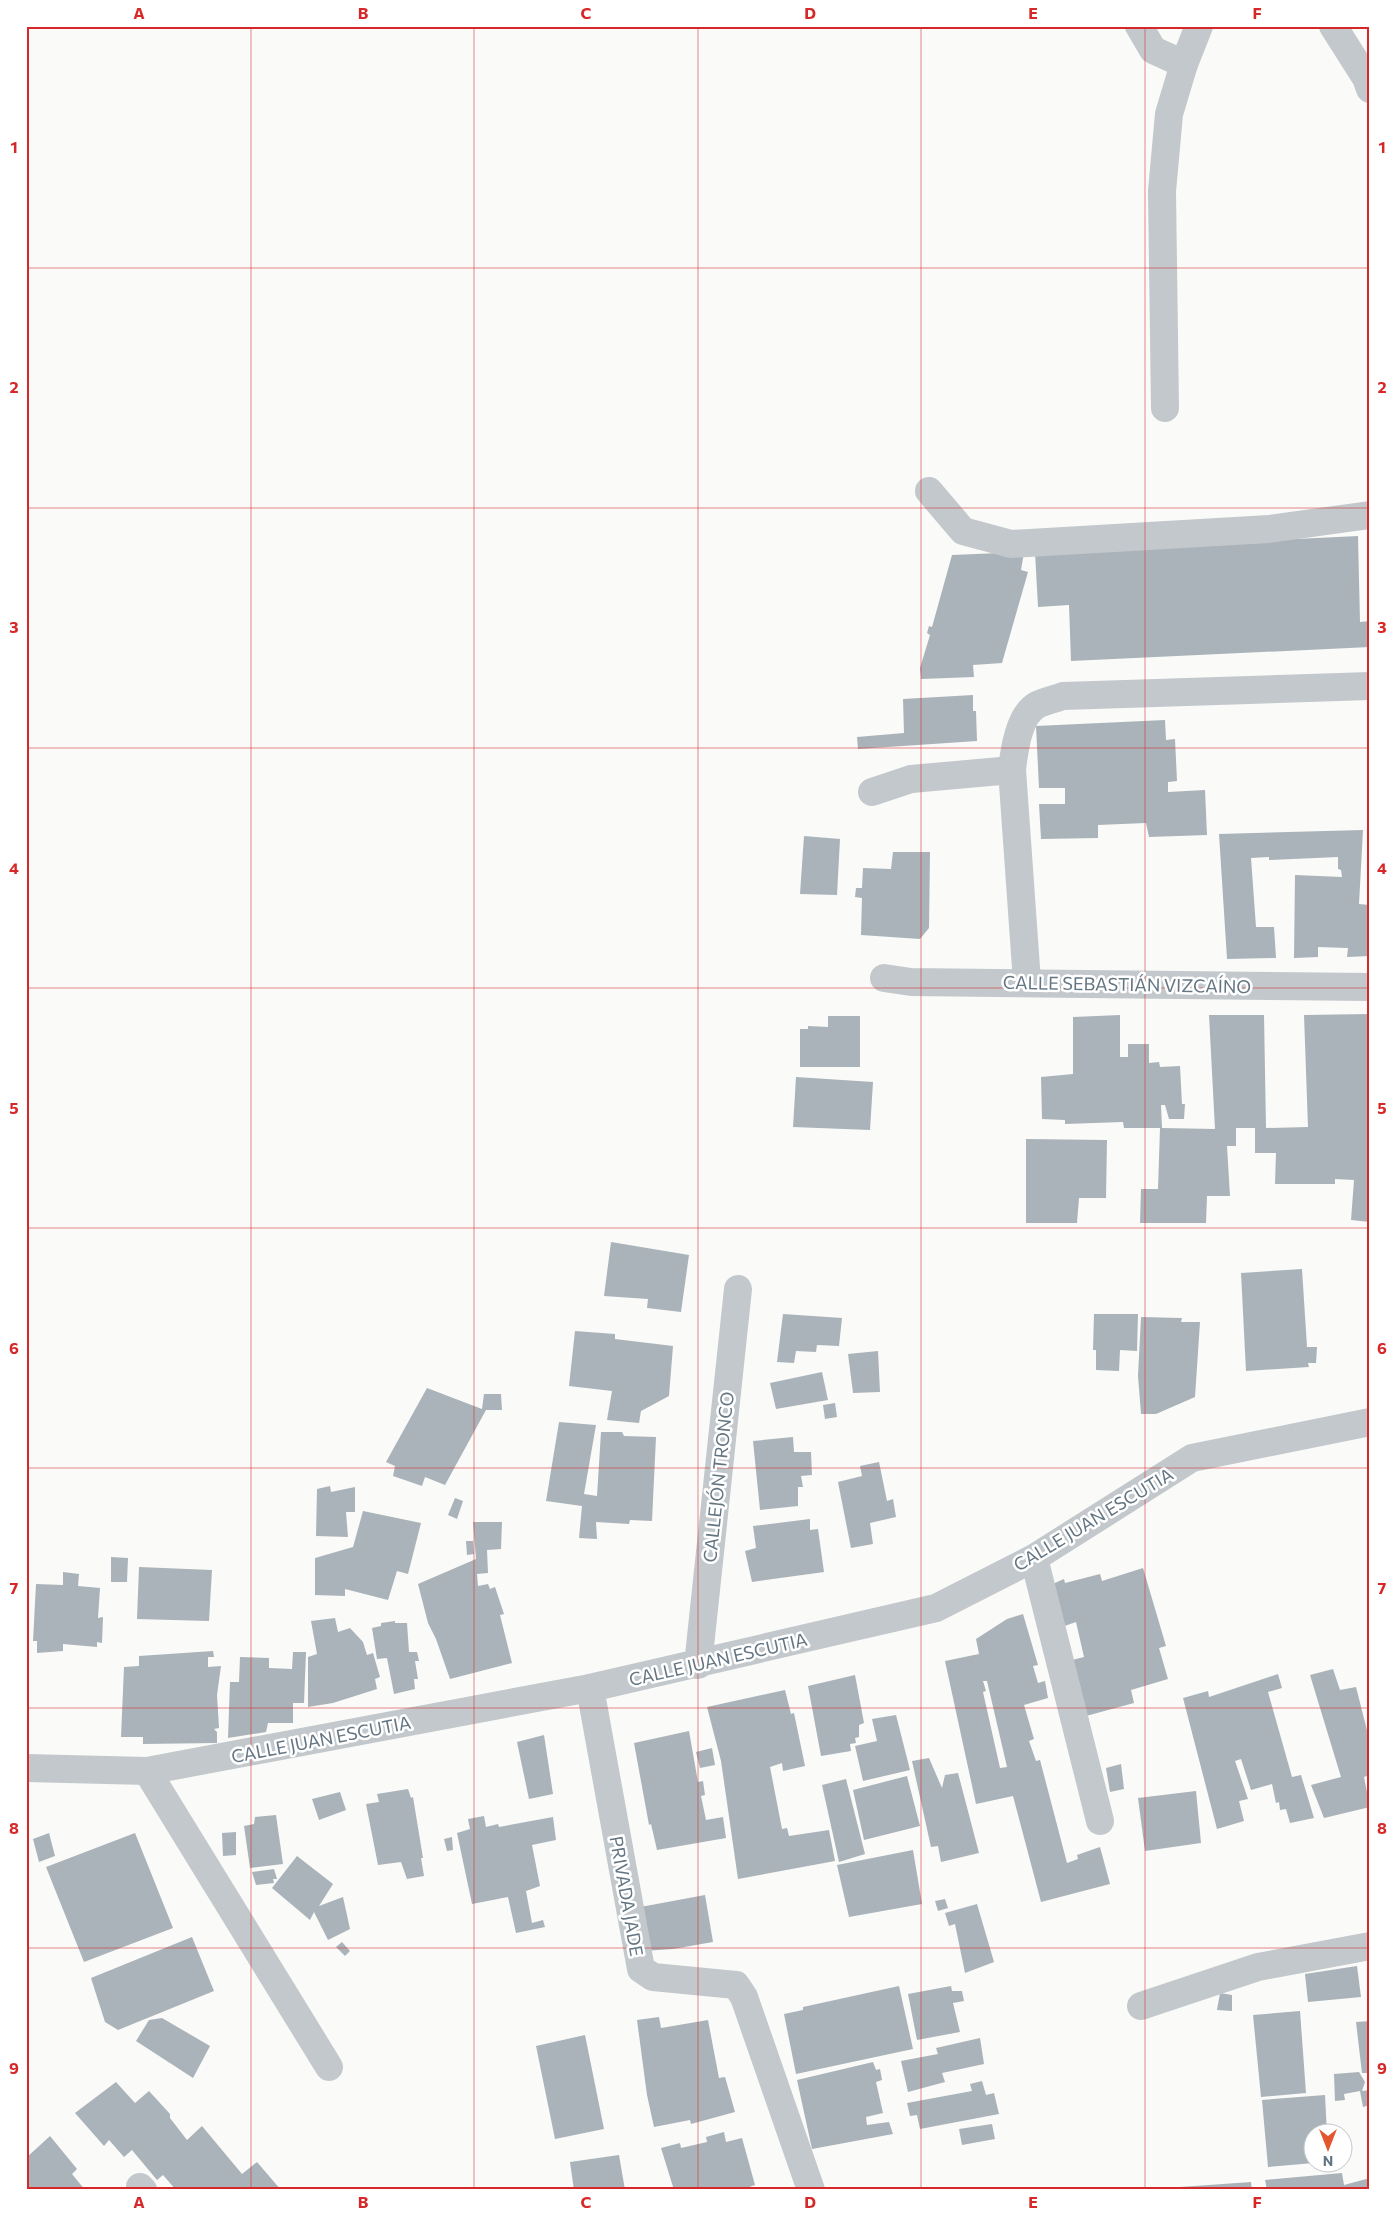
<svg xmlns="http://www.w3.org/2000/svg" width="1396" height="2216" viewBox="0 0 1396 2216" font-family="Commissioner,sans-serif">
  <rect width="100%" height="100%" fill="#fafaf8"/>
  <!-- building -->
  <g fill="#aab3b9" fill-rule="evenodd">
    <path d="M 1358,536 L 1360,622 L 1370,621 L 1370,647 L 1071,661 L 1069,605 L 1038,607 L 1035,552 Z"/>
    <path d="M 1024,552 L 1021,570 L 1028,572 L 1002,663 L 973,665 L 974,677 L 921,679 L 920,668 L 930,635 L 927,633 L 929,626 L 932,627 L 952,555 Z"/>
    <path d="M 973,695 L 973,711 L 976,711 L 977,741 L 858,749 L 857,737 L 904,733 L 903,699 Z"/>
    <path d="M 1165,720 L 1166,740 L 1175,739 L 1177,781 L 1168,782 L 1168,792 L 1205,790 L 1207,835 L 1149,837 L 1146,823 L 1098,825 L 1098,838 L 1041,839 L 1039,804 L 1065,804 L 1065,788 L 1039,788 L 1036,726 Z"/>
    <path d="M 1363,830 L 1359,904 L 1370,905 L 1370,956 L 1347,957 L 1348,948 L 1318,947 L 1318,957 L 1294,958 L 1295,875 L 1342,877 L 1341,870 L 1338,869 L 1338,857 L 1269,860 L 1269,857 L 1251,858 L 1256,927 L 1274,927 L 1276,958 L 1227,959 L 1219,834 Z"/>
    <path d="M 804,836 L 840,839 L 837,895 L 800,894 Z"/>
    <path d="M 893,852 L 930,852 L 929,928 L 920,939 L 861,935 L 862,898 L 855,897 L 856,888 L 862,888 L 863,868 L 891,869 Z"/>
    <path d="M 1370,1014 L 1370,1222 L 1351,1220 L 1354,1180 L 1335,1179 L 1335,1184 L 1275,1184 L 1276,1153 L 1255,1153 L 1255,1128 L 1236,1128 L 1236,1146 L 1227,1146 L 1230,1196 L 1207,1196 L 1206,1223 L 1140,1223 L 1141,1189 L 1158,1189 L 1160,1128 L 1124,1128 L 1123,1122 L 1065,1124 L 1065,1120 L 1042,1119 L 1041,1077 L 1073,1074 L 1073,1017 L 1120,1015 L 1120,1057 L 1128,1057 L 1128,1044 L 1149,1044 L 1149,1063 L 1159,1062 L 1160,1067 L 1180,1066 L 1182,1104 L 1185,1104 L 1184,1119 L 1169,1119 L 1165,1105 L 1161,1105 L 1162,1128 L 1215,1129 L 1209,1015 L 1264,1015 L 1266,1128 L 1308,1127 L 1304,1015 Z"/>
    <path d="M 828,1016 L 860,1016 L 860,1067 L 800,1067 L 800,1029 L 808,1029 L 808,1026 L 828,1027 Z"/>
    <path d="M 796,1077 L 873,1082 L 870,1130 L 793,1127 Z"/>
    <path d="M 1026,1139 L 1107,1140 L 1106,1198 L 1079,1198 L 1077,1223 L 1026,1223 Z"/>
    <path d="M 611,1242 L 689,1255 L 681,1312 L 647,1308 L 648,1299 L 604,1296 Z"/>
    <path d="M 1302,1269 L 1307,1347 L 1317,1347 L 1316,1363 L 1308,1363 L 1309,1367 L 1246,1371 L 1241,1273 Z"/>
    <path d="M 783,1314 L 842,1318 L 839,1346 L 817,1345 L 816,1352 L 796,1351 L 794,1363 L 777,1362 Z"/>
    <path d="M 1094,1314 L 1138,1314 L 1137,1351 L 1120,1350 L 1119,1371 L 1096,1370 L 1096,1350 L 1093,1350 Z"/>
    <path d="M 1141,1317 L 1182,1318 L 1181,1322 L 1200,1322 L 1195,1397 L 1156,1414 L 1141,1414 L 1138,1376 Z"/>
    <path d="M 575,1331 L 615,1334 L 615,1339 L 673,1346 L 669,1396 L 641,1411 L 639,1423 L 607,1420 L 612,1391 L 569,1386 Z"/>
    <path d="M 878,1351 L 880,1392 L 853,1393 L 848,1354 Z"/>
    <path d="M 822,1372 L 828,1400 L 776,1409 L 770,1383 Z"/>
    <path d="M 427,1388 L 482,1409 L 484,1394 L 501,1394 L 502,1410 L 486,1410 L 445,1485 L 425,1477 L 422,1486 L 393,1476 L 395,1466 L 386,1462 Z"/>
    <path d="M 835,1403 L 837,1417 L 825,1419 L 823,1405 Z"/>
    <path d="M 559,1422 L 596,1425 L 584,1494 L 597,1496 L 601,1432 L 622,1432 L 624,1436 L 656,1437 L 652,1521 L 630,1520 L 629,1524 L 596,1522 L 597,1539 L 579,1538 L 582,1506 L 546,1501 Z"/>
    <path d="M 793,1437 L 794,1452 L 811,1452 L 812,1475 L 801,1476 L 803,1487 L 798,1487 L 798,1506 L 760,1510 L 753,1441 Z"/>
    <path d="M 879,1462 L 887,1501 L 893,1499 L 896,1517 L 870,1523 L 873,1544 L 851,1548 L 838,1482 L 862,1476 L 860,1466 Z"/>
    <path d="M 330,1486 L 331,1492 L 355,1487 L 355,1512 L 346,1512 L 348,1537 L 316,1536 L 317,1489 Z"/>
    <path d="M 455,1498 L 463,1501 L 457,1519 L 448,1515 Z"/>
    <path d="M 363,1511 L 421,1523 L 408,1574 L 397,1571 L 388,1600 L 345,1589 L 345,1596 L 315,1595 L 315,1558 L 353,1547 Z"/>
    <path d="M 810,1519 L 810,1530 L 818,1529 L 824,1572 L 752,1582 L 745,1551 L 756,1548 L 753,1526 Z"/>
    <path d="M 473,1522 L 502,1522 L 501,1549 L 487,1550 L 488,1573 L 477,1574 L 478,1586 L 488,1584 L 490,1589 L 495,1587 L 504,1614 L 500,1615 L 512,1663 L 450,1679 L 436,1639 L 428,1623 L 418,1584 L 476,1559 Z"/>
    <path d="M 466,1541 L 473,1541 L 474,1554 L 467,1555 Z"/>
    <path d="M 111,1557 L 128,1558 L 127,1582 L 111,1582 Z"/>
    <path d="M 139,1567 L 212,1570 L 209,1621 L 137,1619 Z"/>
    <path d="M 1143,1568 L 1166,1646 L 1159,1648 L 1168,1679 L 1131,1690 L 1134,1703 L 1086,1716 L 1072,1660 L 1084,1657 L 1076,1622 L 1059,1628 L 1048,1586 L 1064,1579 L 1065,1583 L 1100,1574 L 1102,1581 Z"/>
    <path d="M 63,1572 L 79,1574 L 78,1586 L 100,1588 L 98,1618 L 103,1617 L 102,1643 L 97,1642 L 97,1647 L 63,1644 L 63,1651 L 37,1653 L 37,1641 L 33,1641 L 36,1584 L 63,1585 Z"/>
    <path d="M 1023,1614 L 1038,1665 L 1033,1666 L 1038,1683 L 1045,1681 L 1048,1698 L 1024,1705 L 1034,1739 L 1029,1741 L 1036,1761 L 1040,1760 L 1067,1863 L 1078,1859 L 1077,1855 L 1100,1847 L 1110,1884 L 1041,1902 L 1013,1796 L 976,1804 L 945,1661 L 979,1654 L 976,1639 L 1007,1619 ZM 983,1681 L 987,1681 L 1007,1767 L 1000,1768 L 983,1692 L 986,1691 Z"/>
    <path d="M 335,1618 L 338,1632 L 350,1628 L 363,1642 L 367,1655 L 373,1653 L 380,1677 L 375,1679 L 377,1689 L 333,1703 L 308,1707 L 308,1657 L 317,1654 L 311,1621 Z"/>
    <path d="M 395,1621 L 395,1623 L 407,1623 L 409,1652 L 417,1652 L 419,1661 L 415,1661 L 418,1679 L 414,1679 L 415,1689 L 394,1694 L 387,1658 L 377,1659 L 372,1628 L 381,1626 L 381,1623 Z"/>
    <path d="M 213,1651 L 214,1657 L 208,1657 L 208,1667 L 221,1666 L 217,1695 L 219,1728 L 214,1729 L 217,1732 L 217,1743 L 143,1744 L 143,1737 L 121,1737 L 124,1667 L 139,1666 L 139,1656 Z"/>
    <path d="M 293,1652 L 306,1652 L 304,1703 L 293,1703 L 293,1723 L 268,1723 L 266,1732 L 228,1738 L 230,1682 L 239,1682 L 240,1657 L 269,1658 L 269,1668 L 292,1669 Z"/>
    <path d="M 1333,1669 L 1340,1690 L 1356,1687 L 1370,1742 L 1370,1775 L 1364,1777 L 1370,1807 L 1324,1818 L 1311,1785 L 1341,1777 L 1310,1675 Z"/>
    <path d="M 1278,1674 L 1282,1688 L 1268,1692 L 1292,1777 L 1301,1775 L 1314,1818 L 1290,1823 L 1286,1809 L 1280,1810 L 1279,1802 L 1276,1803 L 1272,1784 L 1251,1790 L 1241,1759 L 1235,1761 L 1248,1799 L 1239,1801 L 1244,1821 L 1217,1829 L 1183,1698 L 1208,1691 L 1209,1697 Z"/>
    <path d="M 855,1675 L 864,1723 L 859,1725 L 859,1737 L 855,1738 L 856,1743 L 850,1744 L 851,1751 L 821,1756 L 808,1686 Z"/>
    <path d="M 785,1690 L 791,1714 L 794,1713 L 805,1766 L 783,1771 L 782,1763 L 770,1767 L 782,1829 L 787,1828 L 789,1836 L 829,1830 L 835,1861 L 738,1879 L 721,1761 L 707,1707 Z"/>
    <path d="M 896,1715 L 910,1770 L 863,1781 L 855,1746 L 877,1741 L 872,1719 Z"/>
    <path d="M 689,1731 L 698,1782 L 703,1781 L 705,1795 L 701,1796 L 706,1820 L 723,1817 L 726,1838 L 657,1850 L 651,1824 L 649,1825 L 634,1743 Z"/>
    <path d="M 544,1735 L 553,1794 L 529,1799 L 517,1742 Z"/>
    <path d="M 712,1748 L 715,1765 L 700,1768 L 696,1752 Z"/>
    <path d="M 929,1758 L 942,1788 L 945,1775 L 958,1773 L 979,1853 L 941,1862 L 938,1846 L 931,1847 L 912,1761 Z"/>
    <path d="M 1121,1764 L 1124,1789 L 1110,1792 L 1106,1768 Z"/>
    <path d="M 907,1776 L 920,1826 L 864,1840 L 853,1790 Z"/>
    <path d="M 846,1779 L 865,1854 L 839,1862 L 822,1785 Z"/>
    <path d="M 408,1789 L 411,1798 L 413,1797 L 423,1858 L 421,1858 L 424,1876 L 407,1879 L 401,1862 L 378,1865 L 366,1804 L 379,1802 L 377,1794 Z"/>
    <path d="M 1196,1791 L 1201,1843 L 1145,1851 L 1138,1798 Z"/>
    <path d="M 340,1792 L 346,1810 L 319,1820 L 312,1799 Z"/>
    <path d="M 276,1815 L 283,1864 L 250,1868 L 244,1826 L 254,1824 L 255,1817 Z"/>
    <path d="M 484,1816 L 486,1827 L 498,1824 L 499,1827 L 553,1817 L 556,1840 L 532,1845 L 540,1886 L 526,1891 L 532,1923 L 543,1920 L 545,1927 L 516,1933 L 508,1897 L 472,1904 L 457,1833 L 470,1829 L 468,1819 Z"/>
    <path d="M 236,1832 L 236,1855 L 223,1856 L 222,1833 Z"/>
    <path d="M 49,1833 L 55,1856 L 39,1862 L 33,1839 Z"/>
    <path d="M 135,1833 L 173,1928 L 84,1962 L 46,1867 Z"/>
    <path d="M 452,1837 L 453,1850 L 447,1851 L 444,1839 Z"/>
    <path d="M 913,1850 L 922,1904 L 849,1917 L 837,1865 Z"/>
    <path d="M 297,1856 L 333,1884 L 319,1906 L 343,1897 L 350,1929 L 328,1940 L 314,1912 L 310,1920 L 272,1888 Z"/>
    <path d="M 274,1869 L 277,1879 L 273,1879 L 274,1883 L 256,1885 L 252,1872 Z"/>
    <path d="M 705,1895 L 713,1942 L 673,1949 L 643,1951 L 635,1908 Z"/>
    <path d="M 945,1899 L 948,1908 L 938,1911 L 935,1901 Z"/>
    <path d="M 977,1904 L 994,1962 L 965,1973 L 955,1924 L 949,1926 L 945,1913 Z"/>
    <path d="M 192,1937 L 214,1991 L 118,2030 L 105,2022 L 91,1978 Z"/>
    <path d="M 342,1942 L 350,1951 L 345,1956 L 336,1947 Z"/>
    <path d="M 1357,1966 L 1361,1997 L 1308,2002 L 1305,1974 Z"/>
    <path d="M 899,1986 L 913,2049 L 796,2074 L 784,2014 L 803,2010 L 803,2007 Z"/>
    <path d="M 951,1986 L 952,1991 L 962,1991 L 964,2001 L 953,2003 L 960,2032 L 917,2040 L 908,1994 Z"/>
    <path d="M 1220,1993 L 1232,1995 L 1232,2011 L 1217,2010 Z"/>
    <path d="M 1300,2011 L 1306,2093 L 1261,2097 L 1253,2015 Z"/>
    <path d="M 659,2017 L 661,2028 L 708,2020 L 719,2078 L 725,2077 L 735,2112 L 691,2124 L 690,2120 L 654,2127 L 647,2095 L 637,2020 Z"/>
    <path d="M 162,2018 L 210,2046 L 193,2078 L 136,2041 L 149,2020 Z"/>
    <path d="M 1370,2021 L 1370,2073 L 1362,2073 L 1356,2022 Z"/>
    <path d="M 585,2035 L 604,2129 L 555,2139 L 536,2046 Z"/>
    <path d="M 980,2038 L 984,2064 L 942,2073 L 945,2082 L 908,2092 L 901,2061 L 938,2054 L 936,2048 Z"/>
    <path d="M 873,2062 L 876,2070 L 880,2069 L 882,2080 L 876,2082 L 883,2113 L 866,2117 L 867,2125 L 889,2122 L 893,2134 L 812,2149 L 797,2080 Z"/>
    <path d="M 1359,2072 L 1365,2082 L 1362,2091 L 1370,2090 L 1370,2105 L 1363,2107 L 1360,2091 L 1344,2094 L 1345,2100 L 1335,2101 L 1334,2074 Z"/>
    <path d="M 982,2081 L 986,2095 L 994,2093 L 999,2114 L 920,2129 L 917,2115 L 910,2116 L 907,2103 L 972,2091 L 970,2084 Z"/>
    <path d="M 116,2082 L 135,2103 L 149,2091 L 170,2114 L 170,2118 L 187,2140 L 202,2126 L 242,2174 L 257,2162 L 281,2190 L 187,2190 L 184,2187 L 176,2190 L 163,2175 L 157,2180 L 132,2150 L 124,2157 L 109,2140 L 104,2146 L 75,2113 Z"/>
    <path d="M 1325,2095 L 1327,2134 L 1314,2134 L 1314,2163 L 1268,2167 L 1262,2100 Z"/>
    <path d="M 992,2124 L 995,2139 L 962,2145 L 959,2129 Z"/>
    <path d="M 724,2132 L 726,2142 L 742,2138 L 755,2185 L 741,2190 L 674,2190 L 661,2148 L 680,2143 L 681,2148 L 707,2142 L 706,2137 Z"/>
    <path d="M 50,2136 L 77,2169 L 72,2174 L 85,2190 L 29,2190 L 26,2186 L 26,2158 Z"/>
    <path d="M 619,2155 L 625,2190 L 574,2190 L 570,2162 Z"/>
    <path d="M 1342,2173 L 1344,2185 L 1370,2178 L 1370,2190 L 1267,2190 L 1265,2180 Z"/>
    <path d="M 1251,2182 L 1252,2190 L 1181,2190 L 1180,2187 Z"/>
  </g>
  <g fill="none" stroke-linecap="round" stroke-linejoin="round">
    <!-- minor -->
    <g stroke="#c3c8cc" stroke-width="28">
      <path d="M 1139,26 L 1153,50 L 1184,64"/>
      <path d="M 1333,26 L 1366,78 L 1370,89"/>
      <path d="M 1165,408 L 1162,191 L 1169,114 L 1184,64 L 1199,26"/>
      <path d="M 929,491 L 963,531 L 1011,544 L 1269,529 L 1370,515"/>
      <path d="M 872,792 L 911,779 L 1012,770"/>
      <path d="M 884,978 L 911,982 L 1370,987"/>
      <path d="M 1027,982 L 1012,770 C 1014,751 1019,715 1037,705 C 1044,701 1055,699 1063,696 L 1370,686"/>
      <path d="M 1034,1558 L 1100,1821"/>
      <path d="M 698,1665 L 738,1289"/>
      <path d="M 590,1688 L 641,1969 L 653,1977 L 736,1985 L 744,1997 L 811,2190"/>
      <path d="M 26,1768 L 147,1771 L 590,1688 L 936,1608 L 1034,1558 L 1192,1458 L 1370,1422"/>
      <path d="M 147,1771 L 329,2067"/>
      <path d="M 1141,2006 L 1258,1967 L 1370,1946"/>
      <path d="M 140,2187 L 143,2190"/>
    </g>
  </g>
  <!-- grid -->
  <path fill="none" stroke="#d62828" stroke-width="1" stroke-opacity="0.55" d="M 251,26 L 251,2190M 474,26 L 474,2190M 698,26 L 698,2190M 921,26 L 921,2190M 1145,26 L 1145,2190M 26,268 L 1370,268M 26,508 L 1370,508M 26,748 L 1370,748M 26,988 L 1370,988M 26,1228 L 1370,1228M 26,1468 L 1370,1468M 26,1708 L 1370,1708M 26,1948 L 1370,1948"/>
  <g text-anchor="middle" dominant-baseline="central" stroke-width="5" stroke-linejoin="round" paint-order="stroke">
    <!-- street labels -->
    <g font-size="18" fill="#657683" stroke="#fff">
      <text transform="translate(1127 984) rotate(1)">CALLE SEBASTIÁN VIZCAÍNO</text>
      <text transform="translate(718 1477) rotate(-84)">CALLEJÓN TRONCO</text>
      <text transform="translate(1093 1519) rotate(-31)">CALLE JUAN ESCUTIA</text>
      <text transform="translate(718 1659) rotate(-13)">CALLE JUAN ESCUTIA</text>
      <text transform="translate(321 1739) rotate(-11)">CALLE JUAN ESCUTIA</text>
      <text transform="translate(627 1896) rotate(80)">PRIVADA JADE</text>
    </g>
  </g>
  <!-- border -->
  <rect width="1396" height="2216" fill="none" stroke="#ffffff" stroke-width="55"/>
  <!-- north arrow -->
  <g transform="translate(1328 2148) rotate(180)"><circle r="24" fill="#ffffff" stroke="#c1c8cd"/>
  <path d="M0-4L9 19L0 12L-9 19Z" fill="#e4572e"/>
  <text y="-8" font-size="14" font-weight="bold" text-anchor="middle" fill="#657683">N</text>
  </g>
  <rect x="28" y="28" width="1340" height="2160" fill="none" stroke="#d62828" stroke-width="2"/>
  <g font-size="16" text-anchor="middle" font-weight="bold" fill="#d62828">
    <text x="139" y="19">A</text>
    <text x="363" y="19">B</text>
    <text x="586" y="19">C</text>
    <text x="810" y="19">D</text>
    <text x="1033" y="19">E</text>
    <text x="1257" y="19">F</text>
    <text x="14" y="153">1</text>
    <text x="1382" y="153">1</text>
    <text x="14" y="393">2</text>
    <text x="1382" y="393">2</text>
    <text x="14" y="633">3</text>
    <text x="1382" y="633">3</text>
    <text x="14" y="874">4</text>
    <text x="1382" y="874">4</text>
    <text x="14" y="1114">5</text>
    <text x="1382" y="1114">5</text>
    <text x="14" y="1354">6</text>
    <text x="1382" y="1354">6</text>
    <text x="14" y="1594">7</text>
    <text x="1382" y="1594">7</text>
    <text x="14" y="1834">8</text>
    <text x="1382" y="1834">8</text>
    <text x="14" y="2074">9</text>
    <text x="1382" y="2074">9</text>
    <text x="139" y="2208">A</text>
    <text x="363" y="2208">B</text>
    <text x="586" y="2208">C</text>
    <text x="810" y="2208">D</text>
    <text x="1033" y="2208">E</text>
    <text x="1257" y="2208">F</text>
  </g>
</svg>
